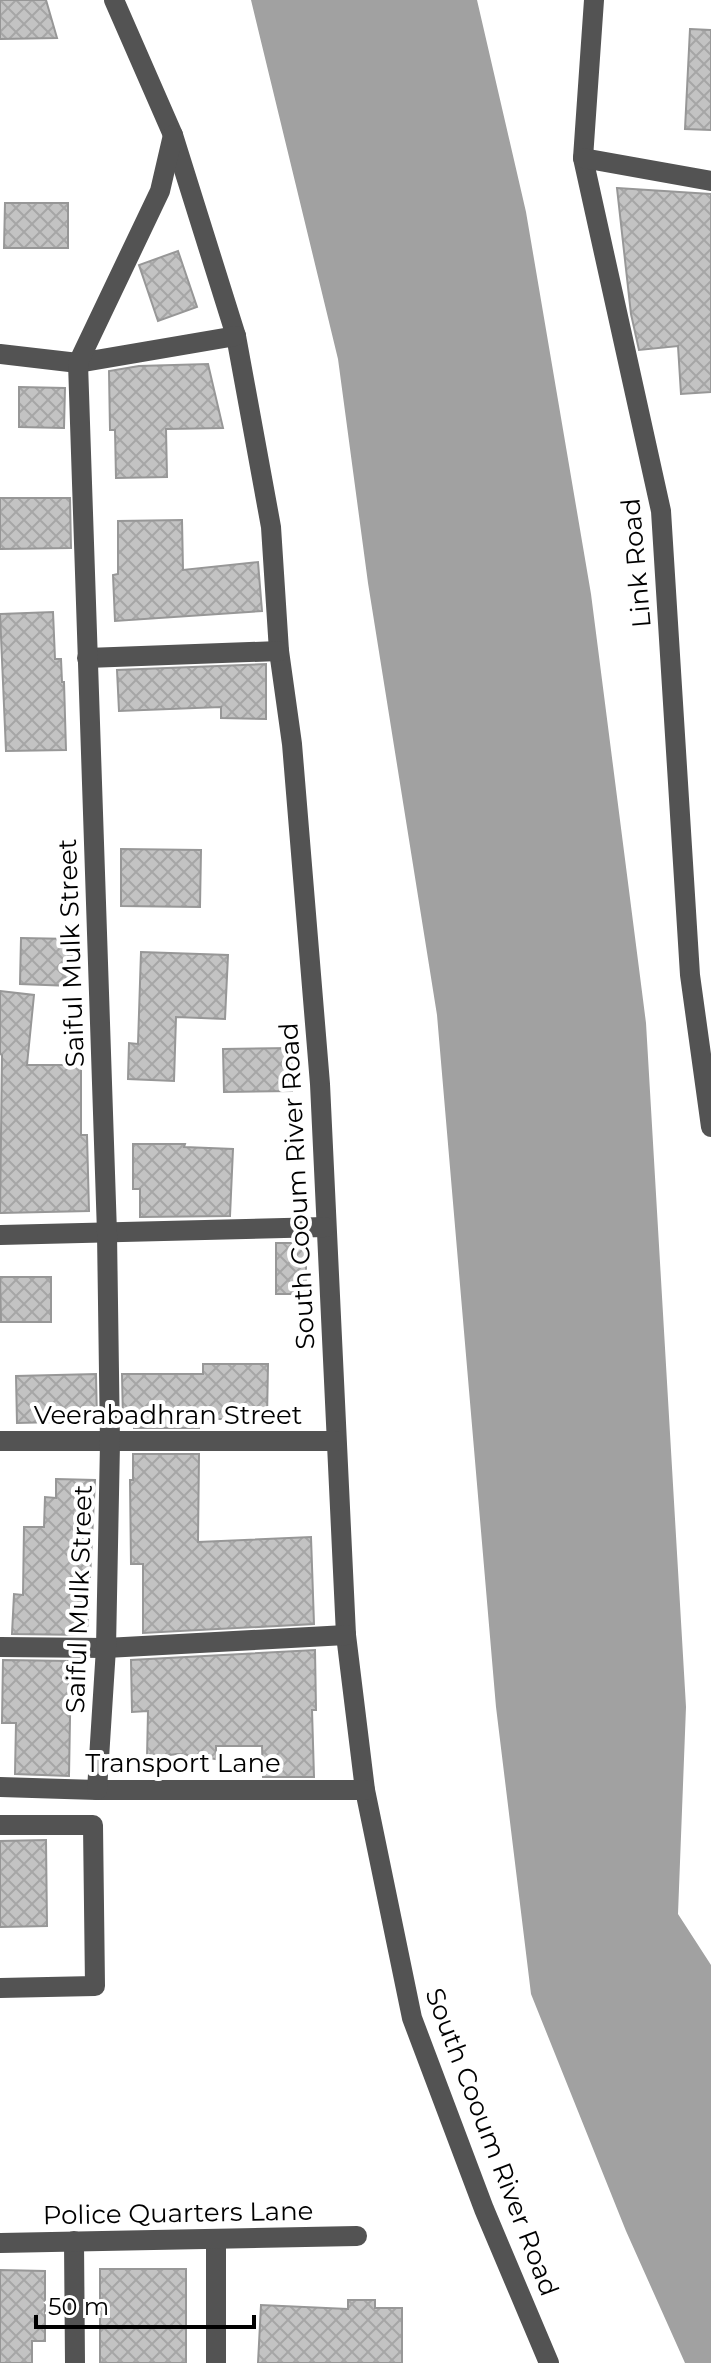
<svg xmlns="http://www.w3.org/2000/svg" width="711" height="2363" viewBox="0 0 711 2363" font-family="Montserrat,sans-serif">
  <defs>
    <pattern id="building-cross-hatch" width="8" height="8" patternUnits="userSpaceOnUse" patternTransform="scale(2)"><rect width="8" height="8" fill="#c3c3c3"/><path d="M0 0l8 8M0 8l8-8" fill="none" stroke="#a6a6a6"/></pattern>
  </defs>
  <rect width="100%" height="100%" fill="#fff"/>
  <!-- water -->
  <path fill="#a1a1a1" d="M 251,0 L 477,0 L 526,212 L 591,594 L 646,1023 L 686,1707 L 678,1914 L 711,1965 L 711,2363 L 685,2363 L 626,2231 L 531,1994 L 496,1707 L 437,1015 L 368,583 L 338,359 Z"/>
  <!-- building -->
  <g fill="url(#building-cross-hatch)" stroke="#979797" stroke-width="2">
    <path d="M 0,0 L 46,0 L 57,38 L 0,39 Z"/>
    <path d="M 690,29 L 711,30 L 711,130 L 685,129 Z"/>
    <path d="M 617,188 L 711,194 L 711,392 L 681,394 L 678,346 L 639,350 L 631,314 Z"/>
    <path d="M 5,203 L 68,203 L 68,248 L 4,248 Z"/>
    <path d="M 178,251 L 197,307 L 158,321 L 139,265 Z"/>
    <path d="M 208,364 L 223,428 L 166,429 L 167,477 L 116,478 L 115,430 L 110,430 L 109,371 L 139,366 Z"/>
    <path d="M 19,387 L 65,388 L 64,428 L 19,427 Z"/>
    <path d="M 0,498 L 70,498 L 71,548 L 0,549 Z"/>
    <path d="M 182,520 L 183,570 L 258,562 L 262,611 L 115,621 L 113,575 L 118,574 L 118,521 Z"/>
    <path d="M 53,612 L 55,659 L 61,659 L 62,682 L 64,682 L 66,750 L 6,751 L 0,614 Z"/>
    <path d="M 266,664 L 266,719 L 221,718 L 221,707 L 119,711 L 117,670 Z"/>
    <path d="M 121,849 L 201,850 L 200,907 L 121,906 Z"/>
    <path d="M 21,938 L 72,939 L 71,986 L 20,984 Z"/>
    <path d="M 141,952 L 228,955 L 225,1019 L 176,1017 L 174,1081 L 128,1079 L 129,1043 L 138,1044 Z"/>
    <path d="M 0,991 L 34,995 L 27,1065 L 81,1065 L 81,1135 L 87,1135 L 89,1211 L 0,1213 L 2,1055 L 0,1054 Z"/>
    <path d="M 291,1048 L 292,1091 L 224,1092 L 223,1049 Z"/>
    <path d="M 133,1144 L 185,1144 L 184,1147 L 233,1149 L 230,1216 L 140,1217 L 140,1189 L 133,1189 Z"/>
    <rect x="276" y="1243" width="30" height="51"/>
    <path d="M 0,1277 L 51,1277 L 51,1322 L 1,1322 Z"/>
    <path d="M 203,1364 L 268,1364 L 267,1419 L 199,1419 L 199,1428 L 134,1428 L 134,1420 L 123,1420 L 122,1374 L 203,1374 Z"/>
    <path d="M 96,1374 L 97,1421 L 17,1423 L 16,1376 Z"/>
    <path d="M 133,1454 L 199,1454 L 198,1542 L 311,1537 L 314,1624 L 143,1633 L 143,1564 L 131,1564 L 130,1480 L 133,1480 Z"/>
    <path d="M 56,1479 L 95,1480 L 87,1635 L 12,1634 L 14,1594 L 23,1595 L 24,1527 L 44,1527 L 45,1497 L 56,1498 Z"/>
    <path d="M 315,1650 L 316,1710 L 312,1710 L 314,1777 L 263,1777 L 262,1746 L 216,1746 L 216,1759 L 177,1754 L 147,1758 L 148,1711 L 132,1712 L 131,1660 Z"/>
    <path d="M 3,1660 L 71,1661 L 69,1776 L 15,1774 L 16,1723 L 2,1723 Z"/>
    <path d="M 46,1840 L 47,1926 L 0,1927 L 0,1841 Z"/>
    <rect x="100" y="2269" width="86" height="94"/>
    <path d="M 0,2270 L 45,2271 L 45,2341 L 32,2341 L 32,2363 L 0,2363 Z"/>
    <path d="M 348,2300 L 375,2300 L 375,2308 L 402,2308 L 402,2363 L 258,2363 L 261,2305 L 348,2309 Z"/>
  </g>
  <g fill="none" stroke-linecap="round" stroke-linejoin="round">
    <!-- minor -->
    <g stroke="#535353" stroke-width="20">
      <path d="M 114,0 L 173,135 L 236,336 L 271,527 L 279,651 L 292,744 L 320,1084 L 346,1635 L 365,1790 L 412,2018 L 484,2209 L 549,2363"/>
      <path d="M 594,0 L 583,158 L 661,511 L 690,975 L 711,1127"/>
      <path d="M 583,158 L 711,181"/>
      <path d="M 0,354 L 78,363 L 236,336"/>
      <path d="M 87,658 L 279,651"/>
      <path d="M 0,1235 L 325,1227"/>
      <path d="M 0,1441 L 335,1441"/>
      <path d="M 0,1647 L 106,1648 L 346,1635"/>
      <path d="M 0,1787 L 97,1790 L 365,1790"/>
      <path d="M 97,1790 L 106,1648 L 110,1443 L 107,1233 L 78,363 L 160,191 L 173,135"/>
      <path d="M 0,1825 L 93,1825 L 95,1986 L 0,1988"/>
      <path d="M 216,2239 L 216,2363"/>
      <path d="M 74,2241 L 75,2363"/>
      <path d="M 0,2243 L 357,2236"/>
    </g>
  </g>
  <g text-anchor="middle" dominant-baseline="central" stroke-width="8" stroke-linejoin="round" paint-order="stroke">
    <!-- street labels -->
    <g font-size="26" fill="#000" stroke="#fff">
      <text transform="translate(636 563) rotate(-95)">Link Road</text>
      <text transform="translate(71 953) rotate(-92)">Saiful Mulk Street</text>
      <text transform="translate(297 1186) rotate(-93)">South Cooum River Road</text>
      <text x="168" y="1415">Veerabadhran Street</text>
      <text transform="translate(79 1599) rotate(-88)">Saiful Mulk Street</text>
      <text x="183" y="1763">Transport Lane</text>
      <text transform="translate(492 2142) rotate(69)">South Cooum River Road</text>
      <text transform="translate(178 2213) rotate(-1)">Police Quarters Lane</text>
    </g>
  </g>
  <!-- scale -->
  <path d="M36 2315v12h218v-12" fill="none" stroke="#000000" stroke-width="4"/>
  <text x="48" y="2315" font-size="24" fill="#000000" stroke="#ffffff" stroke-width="6" paint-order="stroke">50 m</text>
</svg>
